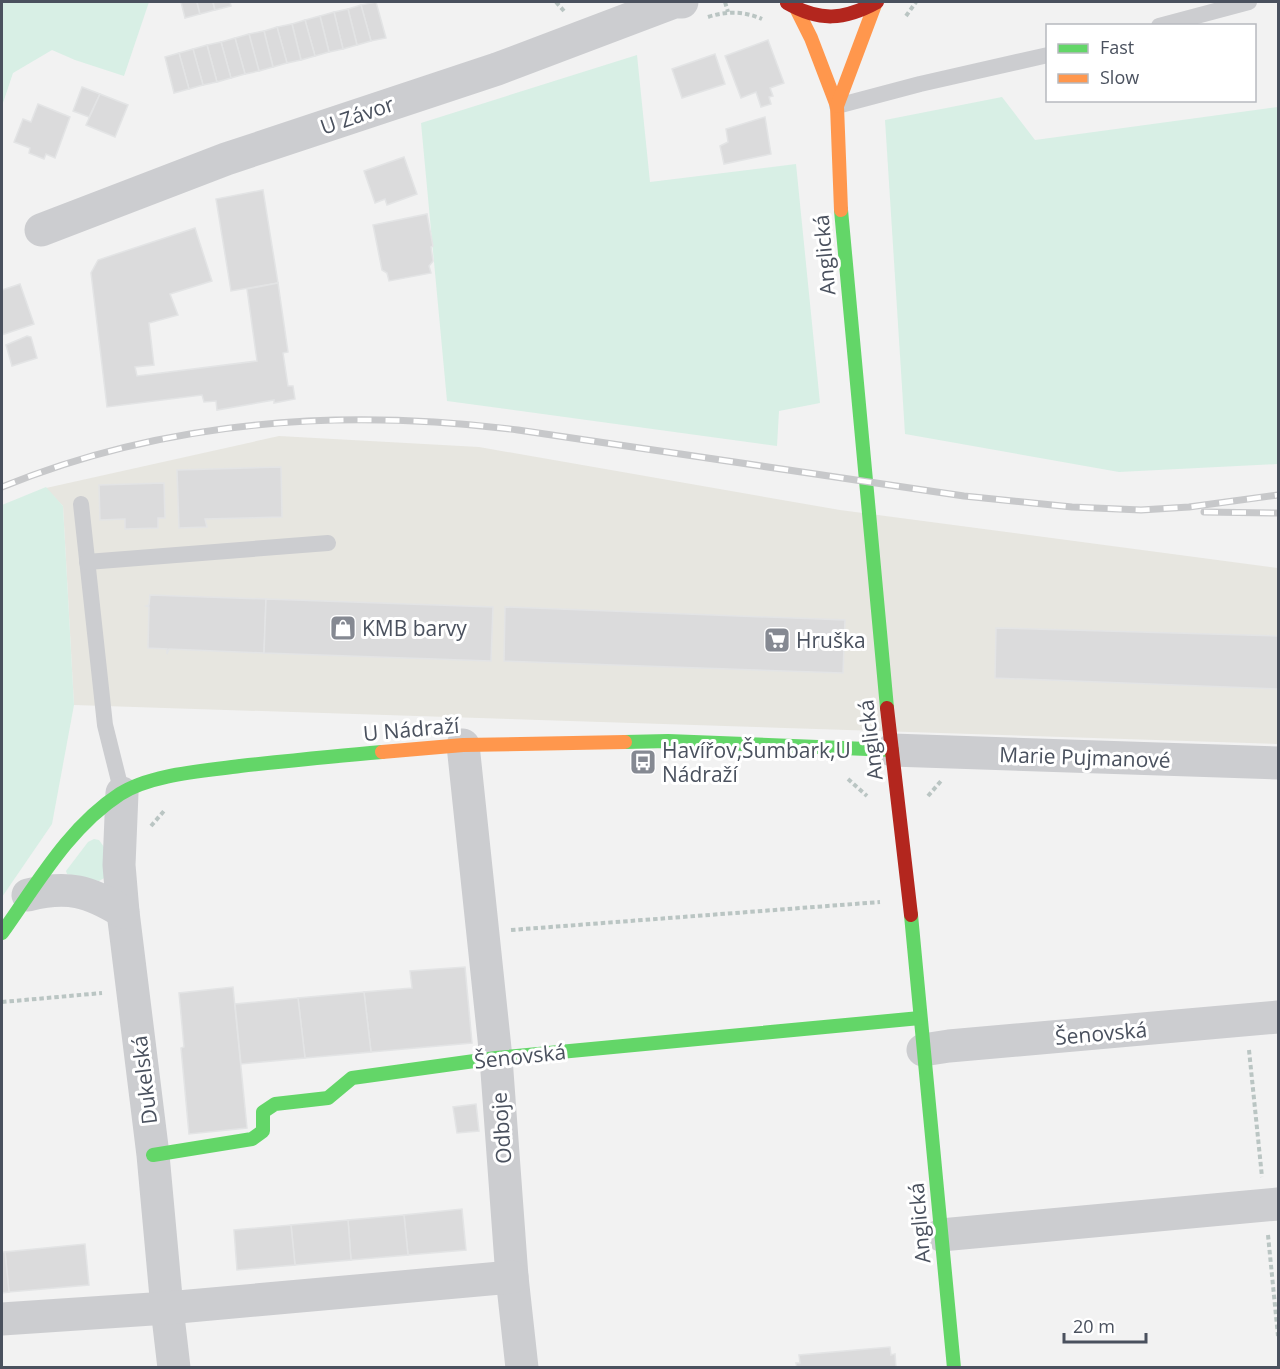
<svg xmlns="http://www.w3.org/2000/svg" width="1280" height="1369" viewBox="0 0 1280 1369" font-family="'Open Sans',sans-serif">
  <rect width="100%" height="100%" fill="#f2f2f2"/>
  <!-- commercial -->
  <path fill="#e7e6e0" d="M 279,436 L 479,447 L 840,510 L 1278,568 L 1278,744 L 74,705 L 63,506 L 46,488 Z"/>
  <!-- green -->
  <g fill="#d8efe5">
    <path d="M 2,2 L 149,2 L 124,76 L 75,60 L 52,50 L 13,73 L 2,106 Z"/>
    <path d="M 637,55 L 650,182 L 796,164 L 820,403 L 779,411 L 777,446 L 447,401 L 421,123 Z"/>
    <path d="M 1002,97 L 1035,140 L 1278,107 L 1278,464 L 1119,472 L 905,434 L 885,120 Z"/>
    <path d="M 46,487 L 63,506 L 74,705 L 52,824 L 2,897 L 2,505 Z"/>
    <path d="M 94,839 L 99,840 L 104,847 L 106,877 L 99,881 L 67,874 L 66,871 L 88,842 Z"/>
  </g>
  <!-- building -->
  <g fill="#dbdbdc" stroke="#e3e4e5" stroke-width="1.5">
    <path d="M 181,2 L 197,2 L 200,14 L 185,18 Z"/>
    <path d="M 197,2 L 213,2 L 215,10 L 200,14 Z"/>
    <path d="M 213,2 L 230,2 L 231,6 L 215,10 Z"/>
    <path d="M 376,2 L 386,38 L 371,41 L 361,5 Z"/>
    <path d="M 361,5 L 371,41 L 357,45 L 348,9 Z"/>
    <path d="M 348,9 L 357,45 L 343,49 L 334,12 Z"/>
    <path d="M 334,12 L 343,49 L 329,52 L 320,16 Z"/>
    <path d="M 320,16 L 329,52 L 315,56 L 305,20 Z"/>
    <path d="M 305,20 L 315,56 L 301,60 L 292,24 Z"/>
    <path d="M 292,24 L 301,60 L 287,63 L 277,27 Z"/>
    <path d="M 277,27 L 287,63 L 273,67 L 264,31 Z"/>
    <path d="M 264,31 L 273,67 L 259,71 L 249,34 Z"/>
    <path d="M 249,34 L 259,71 L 245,74 L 235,38 Z"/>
    <path d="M 235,38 L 245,74 L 231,78 L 221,42 Z"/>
    <path d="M 768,40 L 784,83 L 770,88 L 773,96 L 769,97 L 771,104 L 761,107 L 756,92 L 741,98 L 725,56 Z"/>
    <path d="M 221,42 L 231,78 L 217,82 L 207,45 Z"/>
    <path d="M 207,45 L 217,82 L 203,85 L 193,49 Z"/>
    <path d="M 193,49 L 203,85 L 189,89 L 179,53 Z"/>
    <path d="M 179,53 L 189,89 L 174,93 L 165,57 Z"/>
    <path d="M 715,54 L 725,84 L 682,98 L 672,69 Z"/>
    <path d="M 82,87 L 100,94 L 89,117 L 73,111 Z"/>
    <path d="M 100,94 L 128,105 L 115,137 L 86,125 Z"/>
    <path d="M 38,104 L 70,117 L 55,158 L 46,154 L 44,159 L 29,153 L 30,148 L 14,142 L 23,119 L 31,122 Z"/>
    <path d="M 765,117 L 771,154 L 724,164 L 720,146 L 728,142 L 726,129 Z"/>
    <path d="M 404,157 L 417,194 L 387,205 L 385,199 L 375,203 L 364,171 Z"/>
    <path d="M 263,190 L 278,283 L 231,291 L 216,199 Z"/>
    <path d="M 427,214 L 433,246 L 431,247 L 433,261 L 429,266 L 431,273 L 389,281 L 387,273 L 382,270 L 373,225 Z"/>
    <path d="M 195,228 L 212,281 L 170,294 L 178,315 L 149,323 L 154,365 L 135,367 L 137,376 L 257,361 L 247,289 L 278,283 L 288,352 L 283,353 L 288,386 L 293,386 L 295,399 L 274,403 L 274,400 L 217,410 L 216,401 L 204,402 L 202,395 L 107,407 L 91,273 L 98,260 Z"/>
    <path d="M 20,284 L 34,324 L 2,335 L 2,290 Z"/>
    <path d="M 27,336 L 31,337 L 37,358 L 12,366 L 6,345 Z"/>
    <path d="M 281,467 L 282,517 L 205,519 L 207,527 L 179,528 L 177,470 Z"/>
    <path d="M 164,483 L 165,518 L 158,518 L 158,528 L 125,529 L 125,519 L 100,520 L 99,485 Z"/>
    <path d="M 150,595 L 266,599 L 264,653 L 169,649 L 167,654 L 167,649 L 148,648 L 149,607 L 146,606 L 149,605 Z"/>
    <path d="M 266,599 L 493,607 L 491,661 L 264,653 Z"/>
    <path d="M 505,607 L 845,620 L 843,673 L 504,661 Z"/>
    <path d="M 996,628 L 1278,636 L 1278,689 L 995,678 Z"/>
    <path d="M 465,967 L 472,1043 L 371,1052 L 364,992 L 412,988 L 410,971 Z"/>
    <path d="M 233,987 L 247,1128 L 189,1134 L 181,1048 L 184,1047 L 179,993 Z"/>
    <path d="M 364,992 L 371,1052 L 305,1058 L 298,998 Z"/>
    <path d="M 298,998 L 305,1058 L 241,1064 L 235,1004 Z"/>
    <path d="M 476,1104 L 479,1131 L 457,1133 L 453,1107 Z"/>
    <path d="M 462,1209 L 466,1250 L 408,1255 L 404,1215 Z"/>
    <path d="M 404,1215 L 408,1255 L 351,1260 L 348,1220 Z"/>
    <path d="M 348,1220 L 351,1260 L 295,1265 L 291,1225 Z"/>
    <path d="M 291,1225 L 295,1265 L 237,1270 L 234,1230 Z"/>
    <path d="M 85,1244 L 89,1285 L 9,1292 L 5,1252 Z"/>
    <path d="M 2,1252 L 5,1252 L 9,1292 L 2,1293 Z"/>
    <path d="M 890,1347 L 891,1355 L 895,1354 L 896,1368 L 797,1368 L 796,1363 L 800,1363 L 799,1355 Z"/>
  </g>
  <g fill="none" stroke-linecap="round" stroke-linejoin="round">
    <!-- path -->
    <g stroke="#bac5c3" stroke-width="4" stroke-dasharray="4.5 3" stroke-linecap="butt">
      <path d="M 556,2 L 564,11"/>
      <path d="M 725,2 L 728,12"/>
      <path d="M 906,16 L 916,2"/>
      <path d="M 708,17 C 726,11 744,11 762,19"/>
      <path d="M 848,779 L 867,796"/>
      <path d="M 928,796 L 941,781"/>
      <path d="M 151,826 L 164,811"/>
      <path d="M 511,930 L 880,902"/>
      <path d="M 2,1002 L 102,993"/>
      <path d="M 1249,1050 L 1262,1177"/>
      <path d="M 1268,1235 L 1278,1336"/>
    </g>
    <!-- lane -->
    <g stroke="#cccdd0" stroke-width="16">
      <path d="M 1159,26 L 1249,2"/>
      <path d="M 837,106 L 920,84 L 1048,55"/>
      <path d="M 81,504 L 105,725 L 122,793"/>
      <path d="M 87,562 L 328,543"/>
    </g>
    <!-- street -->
    <g stroke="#cccdd0" stroke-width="33">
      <path d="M 41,230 L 226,159 L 497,69 L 674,2 L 682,2"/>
      <path d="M 463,745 L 496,1058 L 512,1277 L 522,1368"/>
      <path d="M 892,750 L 1278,763"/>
      <path d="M 122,793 L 119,865 L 123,912 L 153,1155 L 167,1308 L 174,1368"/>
      <path d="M 28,895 C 68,885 89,891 123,912"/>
      <path d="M 923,1050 L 949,1046 L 1278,1017"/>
      <path d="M 941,1235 L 1278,1204"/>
      <path d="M 2,1319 L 167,1308 L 512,1277"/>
    </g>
    <!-- fast -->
    <g stroke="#63d668" stroke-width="14">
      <path d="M 841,210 L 887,708"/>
      <path d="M 625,742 L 668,741 L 892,750"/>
      <path d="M 911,915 L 954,1368"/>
      <path d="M 2,933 C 37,884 69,827 120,794 C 151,774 204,771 240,766 C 287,761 334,756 382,752"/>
      <path d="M 153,1155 L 252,1139 L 263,1131 L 263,1112 L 275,1104 L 328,1098 L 352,1078 L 496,1058 L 920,1018"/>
    </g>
    <!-- slow -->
    <g stroke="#ff974d" stroke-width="14">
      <path d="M 797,10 L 811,38 L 837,106 L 841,210"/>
      <path d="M 837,106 L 876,2"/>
      <path d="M 382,752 L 463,745 L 625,742"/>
    </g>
    <!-- jam -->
    <g stroke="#b3261e" stroke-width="14">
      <path d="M 787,3 C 820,22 844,20 877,2"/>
      <path d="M 887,708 L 911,915"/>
    </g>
    <defs>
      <g id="rail">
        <path d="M 2,487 C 166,420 344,408 518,430 L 964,496 L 1072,507 L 1141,510 L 1189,507 L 1278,495"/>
        <path d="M 1204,512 L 1278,513"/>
      </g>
    </defs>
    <!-- rail casing -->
    <use href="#rail" stroke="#c7c8ca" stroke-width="7"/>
    <!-- rail -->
    <use href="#rail" stroke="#fff" stroke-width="4.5" stroke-dasharray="14" stroke-linecap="butt"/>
  </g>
  <!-- icons -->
  <defs>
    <symbol id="shop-square" viewBox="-11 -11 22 22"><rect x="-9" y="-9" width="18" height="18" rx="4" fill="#858992" stroke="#fff"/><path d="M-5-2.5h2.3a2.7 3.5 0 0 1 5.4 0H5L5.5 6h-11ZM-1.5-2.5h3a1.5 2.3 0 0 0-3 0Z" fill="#fff"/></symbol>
    <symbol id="supermarket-square" viewBox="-11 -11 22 22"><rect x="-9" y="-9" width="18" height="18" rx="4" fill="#858992" stroke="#fff"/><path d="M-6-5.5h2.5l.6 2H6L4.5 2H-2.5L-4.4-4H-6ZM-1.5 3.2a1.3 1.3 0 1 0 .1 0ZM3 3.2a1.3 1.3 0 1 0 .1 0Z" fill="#fff"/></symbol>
    <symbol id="bus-square" viewBox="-11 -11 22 22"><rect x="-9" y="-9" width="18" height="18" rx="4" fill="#858992" stroke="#fff"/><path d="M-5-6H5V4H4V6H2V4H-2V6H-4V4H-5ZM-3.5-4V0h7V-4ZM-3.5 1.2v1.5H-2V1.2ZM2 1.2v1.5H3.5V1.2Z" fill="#fff"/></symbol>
  </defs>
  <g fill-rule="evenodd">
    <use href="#shop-square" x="328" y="613" width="30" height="30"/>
    <use href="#supermarket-square" x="762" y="625" width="30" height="30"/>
    <use href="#bus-square" x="628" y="747" width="30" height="30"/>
  </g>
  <g text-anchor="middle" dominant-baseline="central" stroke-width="6" stroke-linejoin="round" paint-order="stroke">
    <!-- street labels -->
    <g font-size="21" fill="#4a515e" stroke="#fff">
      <text transform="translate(357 115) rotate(-19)">U Závor</text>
      <text transform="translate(824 255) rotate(-95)">Anglická</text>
      <text transform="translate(411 729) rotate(-5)">U Nádraží</text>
      <text transform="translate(870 740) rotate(-97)">Anglická</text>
      <text transform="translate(1085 757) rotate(2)">Marie Pujmanové</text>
      <text transform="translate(1101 1033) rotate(-5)">Šenovská</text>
      <text transform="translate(520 1056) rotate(-6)">Šenovská</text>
      <text transform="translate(144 1080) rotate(-97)">Dukelská</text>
      <text transform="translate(501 1128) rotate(-94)">Odboje</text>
      <text transform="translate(919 1223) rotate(-95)">Anglická</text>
    </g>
    <!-- poi labels -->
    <g font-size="21" fill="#4a515e" stroke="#fff" text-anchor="start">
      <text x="362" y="628">KMB barvy</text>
      <text x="796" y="640">Hruška</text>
      <text x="662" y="750">Havířov,Šumbark,U<tspan x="662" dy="24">Nádraží</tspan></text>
    </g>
  </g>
  <!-- border -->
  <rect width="1280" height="1369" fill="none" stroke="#4a515e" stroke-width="6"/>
  <!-- legend -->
  <rect x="1046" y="24" width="210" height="78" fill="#ffffff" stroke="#b7b9bf" stroke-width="1.5"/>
  <rect x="1058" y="44" width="30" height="9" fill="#63d668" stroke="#b7b9bf" stroke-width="1.5"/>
  <text x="1100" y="54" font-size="18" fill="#4a515e">Fast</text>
  <rect x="1058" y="74" width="30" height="9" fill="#ff974d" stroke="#b7b9bf" stroke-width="1.5"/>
  <text x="1100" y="84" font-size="18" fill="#4a515e">Slow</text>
  <!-- scale -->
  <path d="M1064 1333v9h82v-9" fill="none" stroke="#4a515e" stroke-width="3"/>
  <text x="1073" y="1333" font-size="18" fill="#4a515e" stroke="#ffffff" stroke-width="4.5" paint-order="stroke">20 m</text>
</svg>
